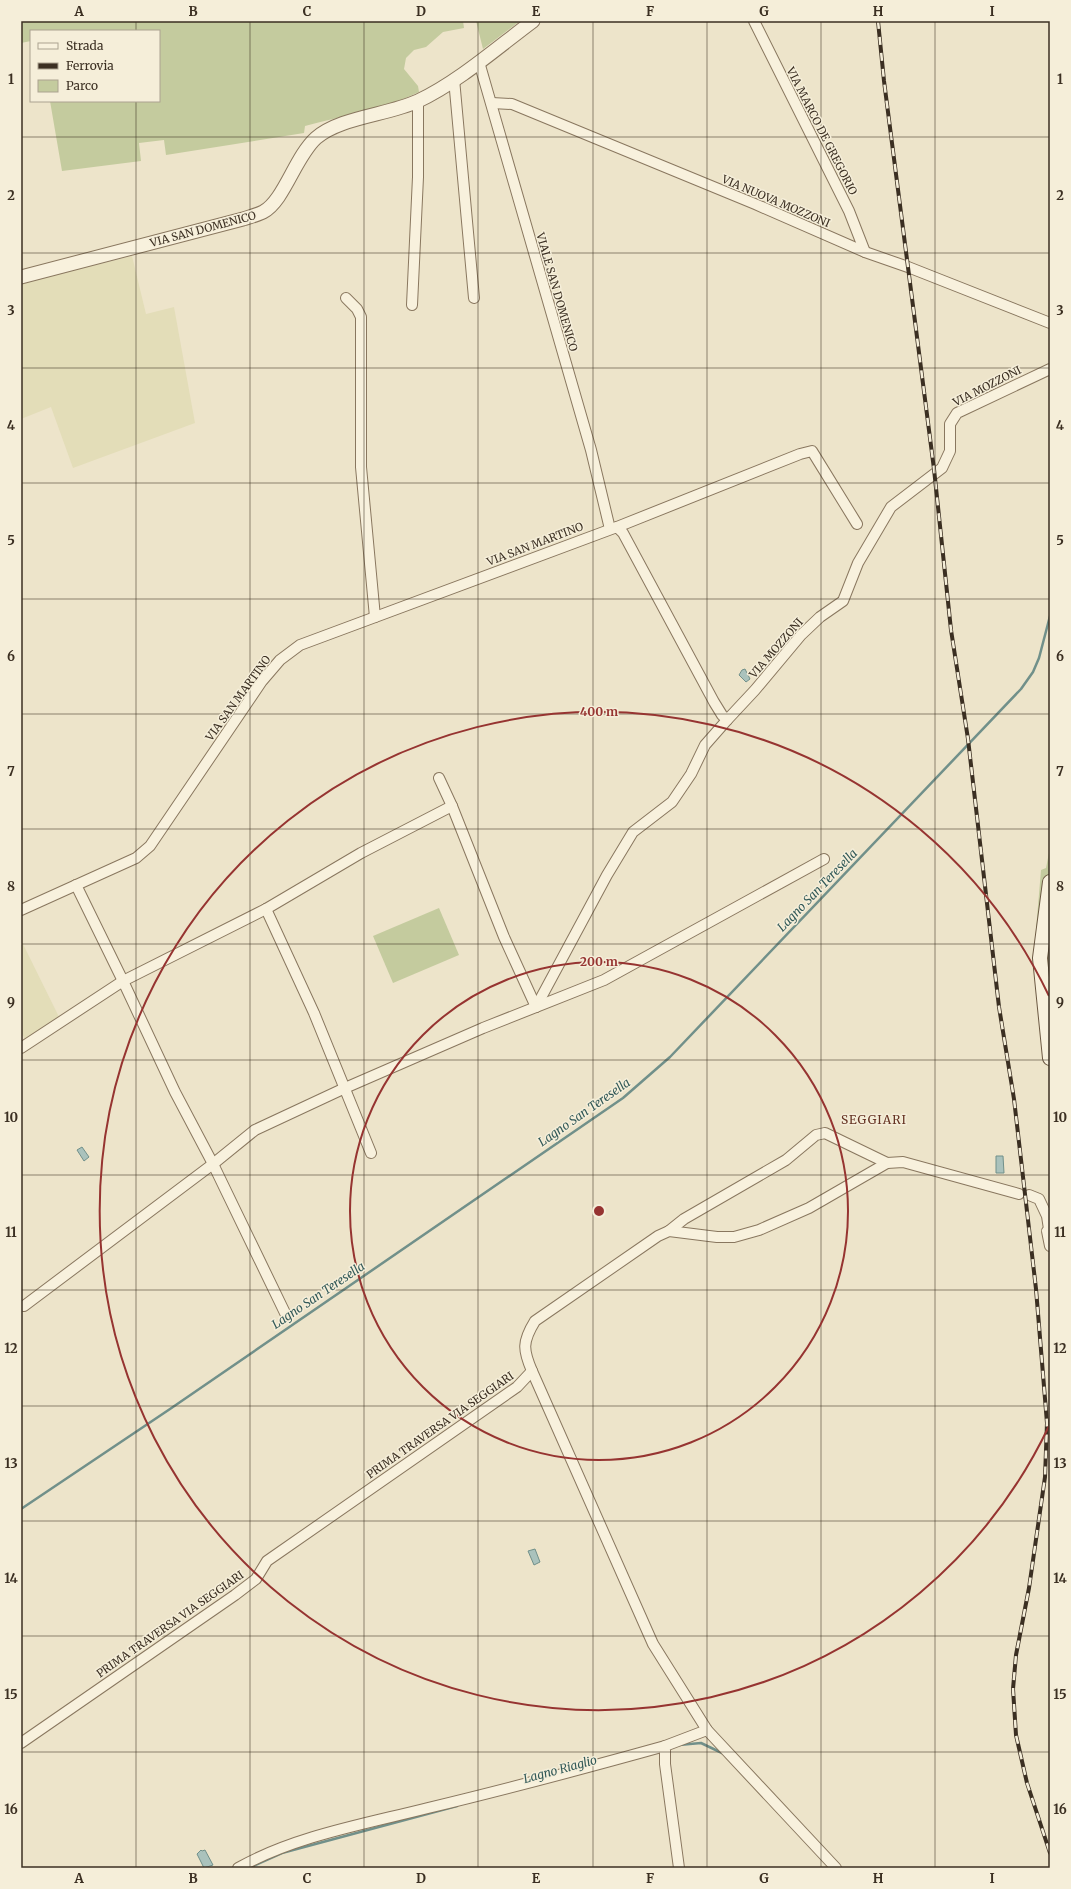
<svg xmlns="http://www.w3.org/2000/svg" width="1071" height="1889" viewBox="0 0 1071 1889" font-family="Merriweather,serif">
  <rect width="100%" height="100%" fill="#ede4ca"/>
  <!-- farmland -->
  <g fill="#e3ddb8">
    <path d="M 132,256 L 146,314 L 174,307 L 195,423 L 73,468 L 51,407 L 21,419 L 21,283 Z"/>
    <path d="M 21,940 L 60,1019 L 26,1041 L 21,1032 Z"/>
  </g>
  <!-- green -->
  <g fill="#c4cb9e">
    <path d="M 21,21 L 463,21 L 464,28 L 443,32 L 426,47 L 414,50 L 406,58 L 404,69 L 418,86 L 419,92 C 384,109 343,116 305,126 L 304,133 L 166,155 L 164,140 L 139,143 L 141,161 L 62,171 L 50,101 L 159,101 L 159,31 L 31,31 L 31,41 L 21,43 Z"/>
    <path d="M 476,21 L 520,21 L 483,49 Z"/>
    <path d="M 1050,848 L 1050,1164 L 1049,1071 L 1040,1011 L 1034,954 L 1041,870 L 1046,868 Z"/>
    <path d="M 439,908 L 459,955 L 393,983 L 373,936 Z"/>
  </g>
  <!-- water -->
  <g fill="#aac2bc" stroke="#71908a">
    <path d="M 745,669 L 750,679 L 746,682 L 739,675 L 742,670 Z"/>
    <path d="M 82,1147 L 89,1157 L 84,1161 L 77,1150 Z"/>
    <path d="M 996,1156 L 1003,1156 L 1004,1173 L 996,1173 Z"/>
    <path d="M 535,1549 L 540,1562 L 534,1565 L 528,1551 Z"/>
    <path d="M 201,1850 L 202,1851 L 205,1850 L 213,1865 L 204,1868 L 197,1854 Z"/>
  </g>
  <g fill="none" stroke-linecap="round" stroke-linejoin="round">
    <!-- stream -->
    <g stroke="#71908a" stroke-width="2.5">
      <path d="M 21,1509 L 170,1409 L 623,1098 L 670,1057 L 1021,689 L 1033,672 L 1039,658 L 1050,616"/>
      <path d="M 679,1745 L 701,1743 L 722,1753"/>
      <path d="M 249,1868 L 282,1853 L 457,1806"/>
    </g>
    <defs>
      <g id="minor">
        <path d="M 754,21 L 849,211 L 865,252"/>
        <path d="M 479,62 L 591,450 L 610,529"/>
        <path d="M 454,79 L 474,298"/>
        <path d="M 492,103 L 512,104 L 755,204 L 865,252 L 908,267 L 1050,323"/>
        <path d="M 346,298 L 357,309 L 361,317 L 361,467 L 375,617"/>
        <path d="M 412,305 L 418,177 L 418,101"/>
        <path d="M 617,527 L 800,454 L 812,451 L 857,524"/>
        <path d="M 439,778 L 452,806 L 504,937 L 536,1007"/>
        <path d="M 76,885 L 123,981 L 175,1092 L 213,1164 L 286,1315"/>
        <path d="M 266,909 L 314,1013 L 371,1153"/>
        <path d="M 21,910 L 136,858 L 150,846 L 262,681 L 280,660 L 300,645 L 617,527 L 623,533 L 714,702 L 722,715 L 727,720 L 755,690 L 801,635 L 820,617 L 843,601 L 858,563 L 891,507 L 942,468 L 950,451 L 950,424 L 957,413 L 1050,369"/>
        <path d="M 536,1007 L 607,875 L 633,832 L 672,802 L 691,774 L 705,745 L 727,720"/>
        <path d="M 21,1048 L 123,981 L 266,909 L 361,853 L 452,806"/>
        <path d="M 1029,1195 L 1039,1199 L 1047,1216 L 1049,1229 L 1047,1231 L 1050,1246"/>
        <path d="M 669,1231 L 684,1219 L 786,1160 L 816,1135 L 825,1133 L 887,1163"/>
        <path d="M 24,1306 L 213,1164 L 255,1130 L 345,1088 L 483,1028 L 604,980 L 824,859"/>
        <path d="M 21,1743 L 235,1595 L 256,1579 L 267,1561 L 517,1387 L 532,1371"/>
        <path d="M 238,1868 C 295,1836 365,1824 428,1808 C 507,1789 586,1768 665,1746"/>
        <path d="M 679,1868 L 665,1764 L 665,1746 L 707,1730"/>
        <path d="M 836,1868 L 707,1730 L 653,1644 L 532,1371 C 523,1350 522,1342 535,1321 L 658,1236 L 669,1231 L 717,1237 L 734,1237 L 759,1230 L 809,1208 L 887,1163 L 903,1162 L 1019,1194"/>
      </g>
      <path id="tertiary" d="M 21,277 L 243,219 C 249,217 257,215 263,212 C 284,201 295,157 316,138 C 340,117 388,115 418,101 C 457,83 498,47 533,21"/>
      <path id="secondary" d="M 1050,882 L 1040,958 L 1050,1058"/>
    </defs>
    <!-- minor casing -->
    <use href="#minor" stroke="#89775f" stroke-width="12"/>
    <!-- tertiary casing -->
    <use href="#tertiary" stroke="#89775f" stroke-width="15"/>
    <!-- secondary casing -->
    <use href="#secondary" stroke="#6b5842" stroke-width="16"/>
    <!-- minor -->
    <use href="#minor" stroke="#f8f1dd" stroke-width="10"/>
    <!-- tertiary -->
    <use href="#tertiary" stroke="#f8f1dd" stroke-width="13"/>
    <!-- secondary -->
    <use href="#secondary" stroke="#f8f1dd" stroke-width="14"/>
    <defs>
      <path id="rail" d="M 878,21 L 884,81 L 934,469 L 951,630 L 968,739 L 999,1007 L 1014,1099 L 1036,1289 L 1047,1423 L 1045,1477 L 1029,1588 L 1016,1655 L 1013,1689 L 1016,1735 L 1027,1783 L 1050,1853"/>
    </defs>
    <!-- rail casing -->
    <use href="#rail" stroke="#3b2f22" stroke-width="4"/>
    <!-- rail -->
    <use href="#rail" stroke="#f5eed9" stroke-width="2.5" stroke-dasharray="8" stroke-linecap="butt"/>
  </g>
  <!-- grid -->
  <path fill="none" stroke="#3b2f22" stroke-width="1" stroke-opacity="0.55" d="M 136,21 L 136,31M 250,21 L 250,1868M 364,21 L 364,1868M 478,21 L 478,1868M 593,21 L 593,1868M 707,21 L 707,1868M 821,21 L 821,1868M 935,21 L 935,1868M 136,101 L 136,1868M 21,137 L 1050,137M 21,253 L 1050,253M 21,368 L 1050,368M 21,483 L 1050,483M 21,599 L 1050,599M 21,714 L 1050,714M 21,829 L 1050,829M 21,944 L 1050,944M 21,1060 L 1050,1060M 21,1175 L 1050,1175M 21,1290 L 1050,1290M 21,1406 L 1050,1406M 21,1521 L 1050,1521M 21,1636 L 1050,1636M 21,1752 L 1050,1752"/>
  <!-- distance rings -->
  <g fill="none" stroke="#963431" stroke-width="2">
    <circle cx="599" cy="1211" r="249"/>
    <path d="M1049 1426A499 499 0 1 1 1049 996"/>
  </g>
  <g text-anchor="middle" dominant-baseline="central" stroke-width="3" stroke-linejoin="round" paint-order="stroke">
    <!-- street labels -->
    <g font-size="11" fill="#3b2f22" stroke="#f5eed9">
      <text transform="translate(822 131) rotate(63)">VIA MARCO DE GREGORIO</text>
      <text transform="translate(776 201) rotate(23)">VIA NUOVA MOZZONI</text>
      <text transform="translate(203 229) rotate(-15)">VIA SAN DOMENICO</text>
      <text transform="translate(557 292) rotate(74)">VIALE SAN DOMENICO</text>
      <text transform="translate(987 386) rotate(-27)">VIA MOZZONI</text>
      <text transform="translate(535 544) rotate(-21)">VIA SAN MARTINO</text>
      <text transform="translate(776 648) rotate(-49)">VIA MOZZONI</text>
      <text transform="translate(238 698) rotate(-54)">VIA SAN MARTINO</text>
      <text transform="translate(440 1425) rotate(-35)">PRIMA TRAVERSA VIA SEGGIARI</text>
      <text transform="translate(170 1624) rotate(-35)">PRIMA TRAVERSA VIA SEGGIARI</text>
    </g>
    <!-- water labels -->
    <g font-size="12" font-style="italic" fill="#325958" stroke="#f5eed9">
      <text transform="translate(817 890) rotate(-46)">Lagno San Teresella</text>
      <text transform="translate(584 1112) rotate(-35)">Lagno San Teresella</text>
      <text transform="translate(318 1295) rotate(-34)">Lagno San Teresella</text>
      <text transform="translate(560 1769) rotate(-15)">Lagno Riaglio</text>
    </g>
    <!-- neighbourhood labels -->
    <g font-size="12" letter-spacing="1" fill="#653323" stroke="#f5eed9">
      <text x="874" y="1119">SEGGIARI</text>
    </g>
  </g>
  <circle cx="599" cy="1211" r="6" fill="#963431" stroke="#f5eed9" stroke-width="2"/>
  <g font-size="12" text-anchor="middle" font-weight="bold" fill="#963431" stroke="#f5eed9" stroke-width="3" stroke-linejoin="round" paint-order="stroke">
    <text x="599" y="716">400 m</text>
    <text x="599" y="966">200 m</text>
  </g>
  <!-- border -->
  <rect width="1071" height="1889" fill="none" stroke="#f5eed9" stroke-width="44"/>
  <!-- legend -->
  <rect x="30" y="30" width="130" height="72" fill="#f5eed9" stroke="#aba290"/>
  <rect x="38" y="43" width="20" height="6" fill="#f8f1dd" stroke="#aba290"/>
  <text x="66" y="50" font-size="12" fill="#3b2f22">Strada</text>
  <rect x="38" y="63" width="20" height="6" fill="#3b2f22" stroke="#aba290"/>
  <text x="66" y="70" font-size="12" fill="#3b2f22">Ferrovia</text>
  <rect x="38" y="80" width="20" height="12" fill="#c4cb9e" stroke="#aba290"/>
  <text x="66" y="90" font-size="12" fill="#3b2f22">Parco</text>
  <rect x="22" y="22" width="1027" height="1845" fill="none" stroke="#3b2f22" stroke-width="1.5"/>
  <g font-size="13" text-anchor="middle" font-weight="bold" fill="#3b2f22">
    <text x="79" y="16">A</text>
    <text x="193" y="16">B</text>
    <text x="307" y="16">C</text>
    <text x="421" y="16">D</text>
    <text x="536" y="16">E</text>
    <text x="650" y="16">F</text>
    <text x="764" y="16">G</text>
    <text x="878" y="16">H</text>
    <text x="992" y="16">I</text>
    <text x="11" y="84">1</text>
    <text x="1060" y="84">1</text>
    <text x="11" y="200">2</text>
    <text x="1060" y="200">2</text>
    <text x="11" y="315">3</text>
    <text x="1060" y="315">3</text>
    <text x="11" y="430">4</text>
    <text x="1060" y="430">4</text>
    <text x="11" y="545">5</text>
    <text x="1060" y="545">5</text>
    <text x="11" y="661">6</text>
    <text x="1060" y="661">6</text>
    <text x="11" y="776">7</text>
    <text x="1060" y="776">7</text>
    <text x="11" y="891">8</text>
    <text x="1060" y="891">8</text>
    <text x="11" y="1007">9</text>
    <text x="1060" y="1007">9</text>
    <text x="11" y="1122">10</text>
    <text x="1060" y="1122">10</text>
    <text x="11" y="1237">11</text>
    <text x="1060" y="1237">11</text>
    <text x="11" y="1353">12</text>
    <text x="1060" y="1353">12</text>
    <text x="11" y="1468">13</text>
    <text x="1060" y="1468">13</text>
    <text x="11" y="1583">14</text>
    <text x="1060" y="1583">14</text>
    <text x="11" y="1699">15</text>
    <text x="1060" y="1699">15</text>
    <text x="11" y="1814">16</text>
    <text x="1060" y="1814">16</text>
    <text x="79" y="1883">A</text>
    <text x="193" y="1883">B</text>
    <text x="307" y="1883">C</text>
    <text x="421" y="1883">D</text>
    <text x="536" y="1883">E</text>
    <text x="650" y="1883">F</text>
    <text x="764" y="1883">G</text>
    <text x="878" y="1883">H</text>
    <text x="992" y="1883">I</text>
  </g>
</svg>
